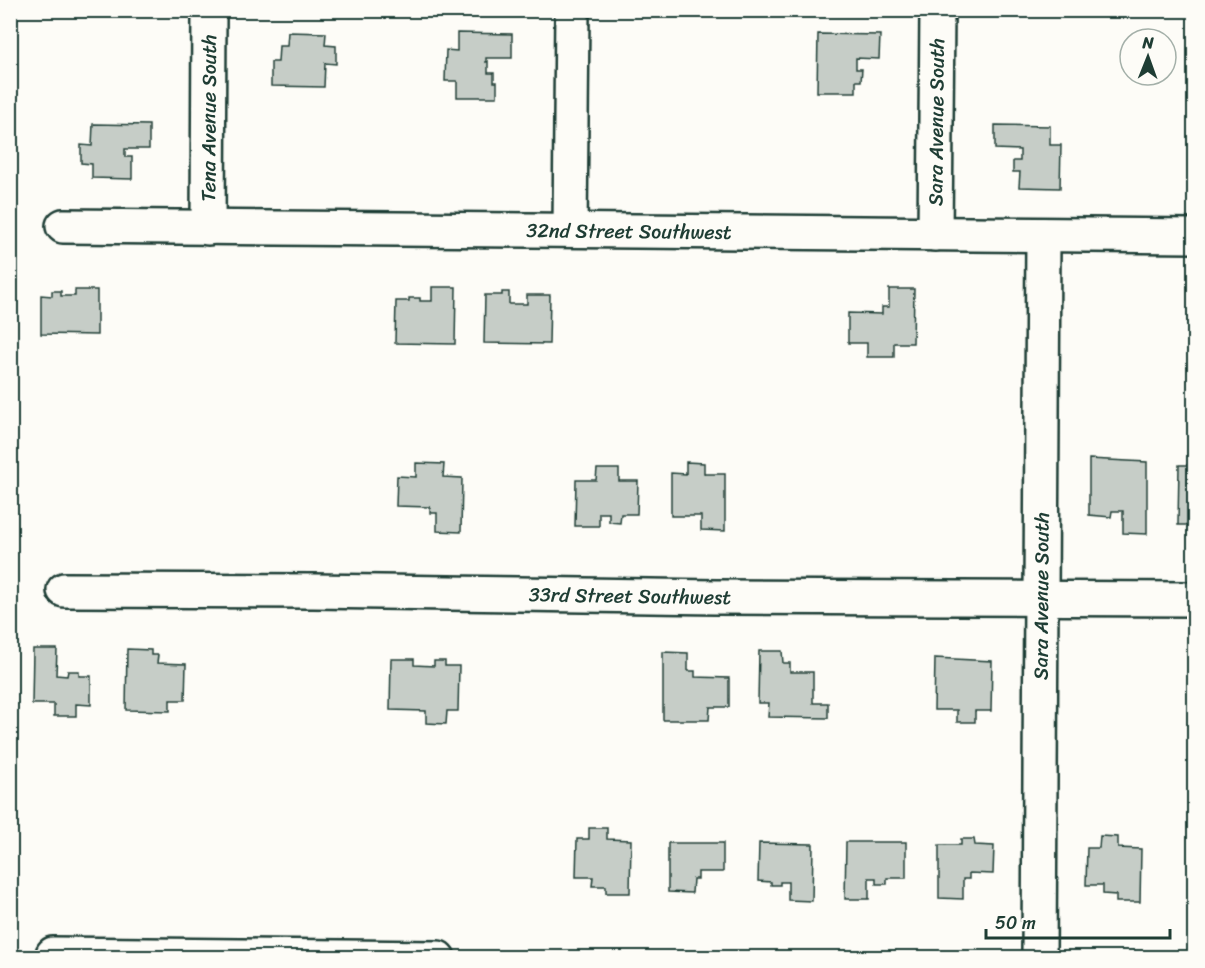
<svg xmlns="http://www.w3.org/2000/svg" width="1205" height="968" viewBox="0 0 1205 968" font-family="Sriracha,sans-serif">
  <rect width="100%" height="100%" fill="#fdfcf7"/>
  <filter id="ink" filterUnits="userSpaceOnUse"><feTurbulence type="fractalNoise" baseFrequency=".0167" numOctaves="2"/><feDisplacementMap in="SourceGraphic" scale="12" xChannelSelector="R" yChannelSelector="G"/><feConvolveMatrix kernelMatrix="1 2 1 2 8 2 1 2 1" color-interpolation-filters="sRGB"/></filter>
  <g filter="url(#ink)">
    <!-- building -->
    <g fill="#c6cdc7" stroke="#1f3d34" stroke-width="1.5">
      <path d="M 288,32 L 326,33 L 325,45 L 336,46 L 336,64 L 325,63 L 324,87 L 271,86 L 271,62 L 278,62 L 279,46 L 287,46 Z"/>
      <path d="M 457,33 L 512,34 L 512,58 L 486,58 L 486,62 L 488,61 L 488,73 L 494,73 L 494,82 L 497,82 L 497,97 L 457,97 L 457,81 L 445,81 L 446,50 L 457,51 Z"/>
      <path d="M 818,34 L 880,35 L 879,59 L 856,58 L 856,69 L 862,69 L 861,81 L 856,81 L 856,92 L 817,92 Z"/>
      <path d="M 93,124 L 149,125 L 149,149 L 125,149 L 125,157 L 132,157 L 132,179 L 92,178 L 92,164 L 81,163 L 81,145 L 92,146 Z"/>
      <path d="M 995,125 L 1050,126 L 1050,145 L 1061,145 L 1060,188 L 1019,187 L 1020,172 L 1013,172 L 1013,161 L 1020,161 L 1020,150 L 995,149 Z"/>
      <path d="M 432,287 L 456,287 L 455,344 L 395,343 L 396,301 L 409,301 L 409,298 L 420,298 L 420,301 L 432,301 Z"/>
      <path d="M 889,289 L 914,289 L 913,343 L 894,343 L 894,357 L 867,357 L 867,343 L 848,343 L 848,313 L 882,314 L 882,307 L 889,307 Z"/>
      <path d="M 75,290 L 97,290 L 97,335 L 41,334 L 41,295 L 52,296 L 52,291 L 61,291 L 61,296 L 75,296 Z"/>
      <path d="M 502,292 L 509,292 L 509,304 L 527,304 L 527,295 L 550,295 L 549,344 L 484,343 L 485,295 L 502,295 Z"/>
      <path d="M 1089,459 L 1147,462 L 1147,534 L 1123,533 L 1123,511 L 1112,511 L 1111,517 L 1089,515 Z"/>
      <path d="M 686,462 L 704,463 L 704,474 L 725,474 L 725,531 L 701,530 L 701,516 L 671,516 L 671,473 L 686,474 Z"/>
      <path d="M 416,463 L 444,464 L 443,477 L 462,478 L 461,532 L 437,531 L 437,513 L 430,513 L 430,507 L 396,506 L 397,476 L 416,477 Z"/>
      <path d="M 1179,465 L 1194,465 L 1194,525 L 1178,525 Z"/>
      <path d="M 597,469 L 619,469 L 619,481 L 638,481 L 637,514 L 621,514 L 620,523 L 609,522 L 609,513 L 599,513 L 599,526 L 575,526 L 576,480 L 596,480 Z"/>
      <path d="M 33,649 L 57,649 L 56,675 L 67,676 L 68,671 L 79,671 L 79,676 L 91,676 L 91,705 L 76,704 L 76,716 L 54,716 L 54,704 L 32,704 Z"/>
      <path d="M 127,649 L 151,650 L 151,655 L 158,655 L 157,663 L 186,664 L 185,700 L 170,700 L 170,711 L 126,710 Z"/>
      <path d="M 759,651 L 782,651 L 783,663 L 790,663 L 790,672 L 813,672 L 813,703 L 828,703 L 828,718 L 768,717 L 769,703 L 758,703 Z"/>
      <path d="M 663,652 L 688,653 L 688,671 L 695,671 L 695,677 L 729,678 L 729,707 L 710,707 L 709,720 L 663,720 Z"/>
      <path d="M 935,658 L 992,661 L 991,711 L 975,711 L 975,722 L 957,722 L 957,710 L 934,710 Z"/>
      <path d="M 391,659 L 414,659 L 414,665 L 434,666 L 434,661 L 445,661 L 445,666 L 459,666 L 458,711 L 447,711 L 446,724 L 426,723 L 426,711 L 390,710 Z"/>
      <path d="M 589,828 L 607,828 L 607,839 L 631,840 L 630,893 L 606,893 L 606,886 L 592,886 L 593,877 L 576,877 L 577,839 L 589,839 Z"/>
      <path d="M 1100,836 L 1118,837 L 1118,848 L 1141,849 L 1140,902 L 1116,902 L 1116,895 L 1103,894 L 1103,885 L 1086,885 L 1087,848 L 1099,848 Z"/>
      <path d="M 961,839 L 974,839 L 975,845 L 994,846 L 993,874 L 969,873 L 969,879 L 963,879 L 963,899 L 939,898 L 939,845 L 961,845 Z"/>
      <path d="M 846,842 L 906,842 L 906,878 L 887,878 L 887,884 L 876,884 L 876,878 L 869,878 L 869,899 L 845,899 Z"/>
      <path d="M 668,843 L 723,843 L 723,872 L 698,872 L 698,879 L 693,879 L 692,893 L 668,892 Z"/>
      <path d="M 759,843 L 813,844 L 812,901 L 788,900 L 788,882 L 780,882 L 780,885 L 771,885 L 771,882 L 758,881 Z"/>
    </g>
    <g fill="none" stroke-linecap="round" stroke-linejoin="round">
      <defs>
        <g id="minor">
          <path id="s1" d="M 63,226 L 1194,236"/>
          <path id="s2" d="M 208,228 L 209,10"/>
          <path d="M 570,230 L 572,10"/>
          <path id="s3" d="M 935,234 L 937,10"/>
          <path id="s4" d="M 64,590 L 313,591 L 716,597 L 1194,599"/>
          <path d="M 53,954 L 438,958"/>
          <path id="s5" d="M 1039,958 L 1043,235"/>
        </g>
      </defs>
      <!-- minor casing -->
      <use href="#minor" stroke="#1f3d34" stroke-width="38"/>
      <!-- minor -->
      <use href="#minor" stroke="#fdfcf7" stroke-width="33"/>
    </g>
  </g>
  <g text-anchor="middle" dominant-baseline="central" stroke-width="4.5" stroke-linejoin="round" paint-order="stroke">
    <!-- street labels -->
    <g font-size="20" fill="#1f3d34" stroke="#fdfcf7">
      <text stroke="none"><textPath href="#s2" startOffset="110">Tena Avenue South</textPath></text>
      <text stroke="none"><textPath href="#s3" startOffset="112">Sara Avenue South</textPath></text>
      <text stroke="none"><textPath href="#s1" startOffset="566">32nd Street Southwest</textPath></text>
      <text stroke="none"><textPath href="#s4" startOffset="566">33rd Street Southwest</textPath></text>
      <text stroke="none"><textPath href="#s5" startOffset="362">Sara Avenue South</textPath></text>
    </g>
  </g>
  <!-- margin -->
  <rect width="1205" height="968" fill="none" stroke="#fdfcf7" stroke-width="36"/>
  <rect x="18" y="18" width="1169" height="932" fill="none" stroke="#1f3d34" stroke-width="2" filter="url(#ink)"/>
  <!-- north arrow -->
  <g transform="translate(1148 57) rotate(1)"><circle r="28" fill="#fdfcf7" stroke="#a4b0a9" stroke-width="1.5"/>
  <path d="M0-4.5L10 22L0 15L-10 22Z" fill="#1f3d34"/>
  <text y="-9" font-size="16" font-weight="bold" text-anchor="middle" fill="#1f3d34">N</text>
  </g>
  <!-- scale -->
  <path d="M986 929v9h184v-9" fill="none" stroke="#1f3d34" stroke-width="3"/>
  <text x="995" y="929" font-size="18" fill="#1f3d34" stroke="#fdfcf7" stroke-width="4.5" paint-order="stroke">50 m</text>
</svg>
